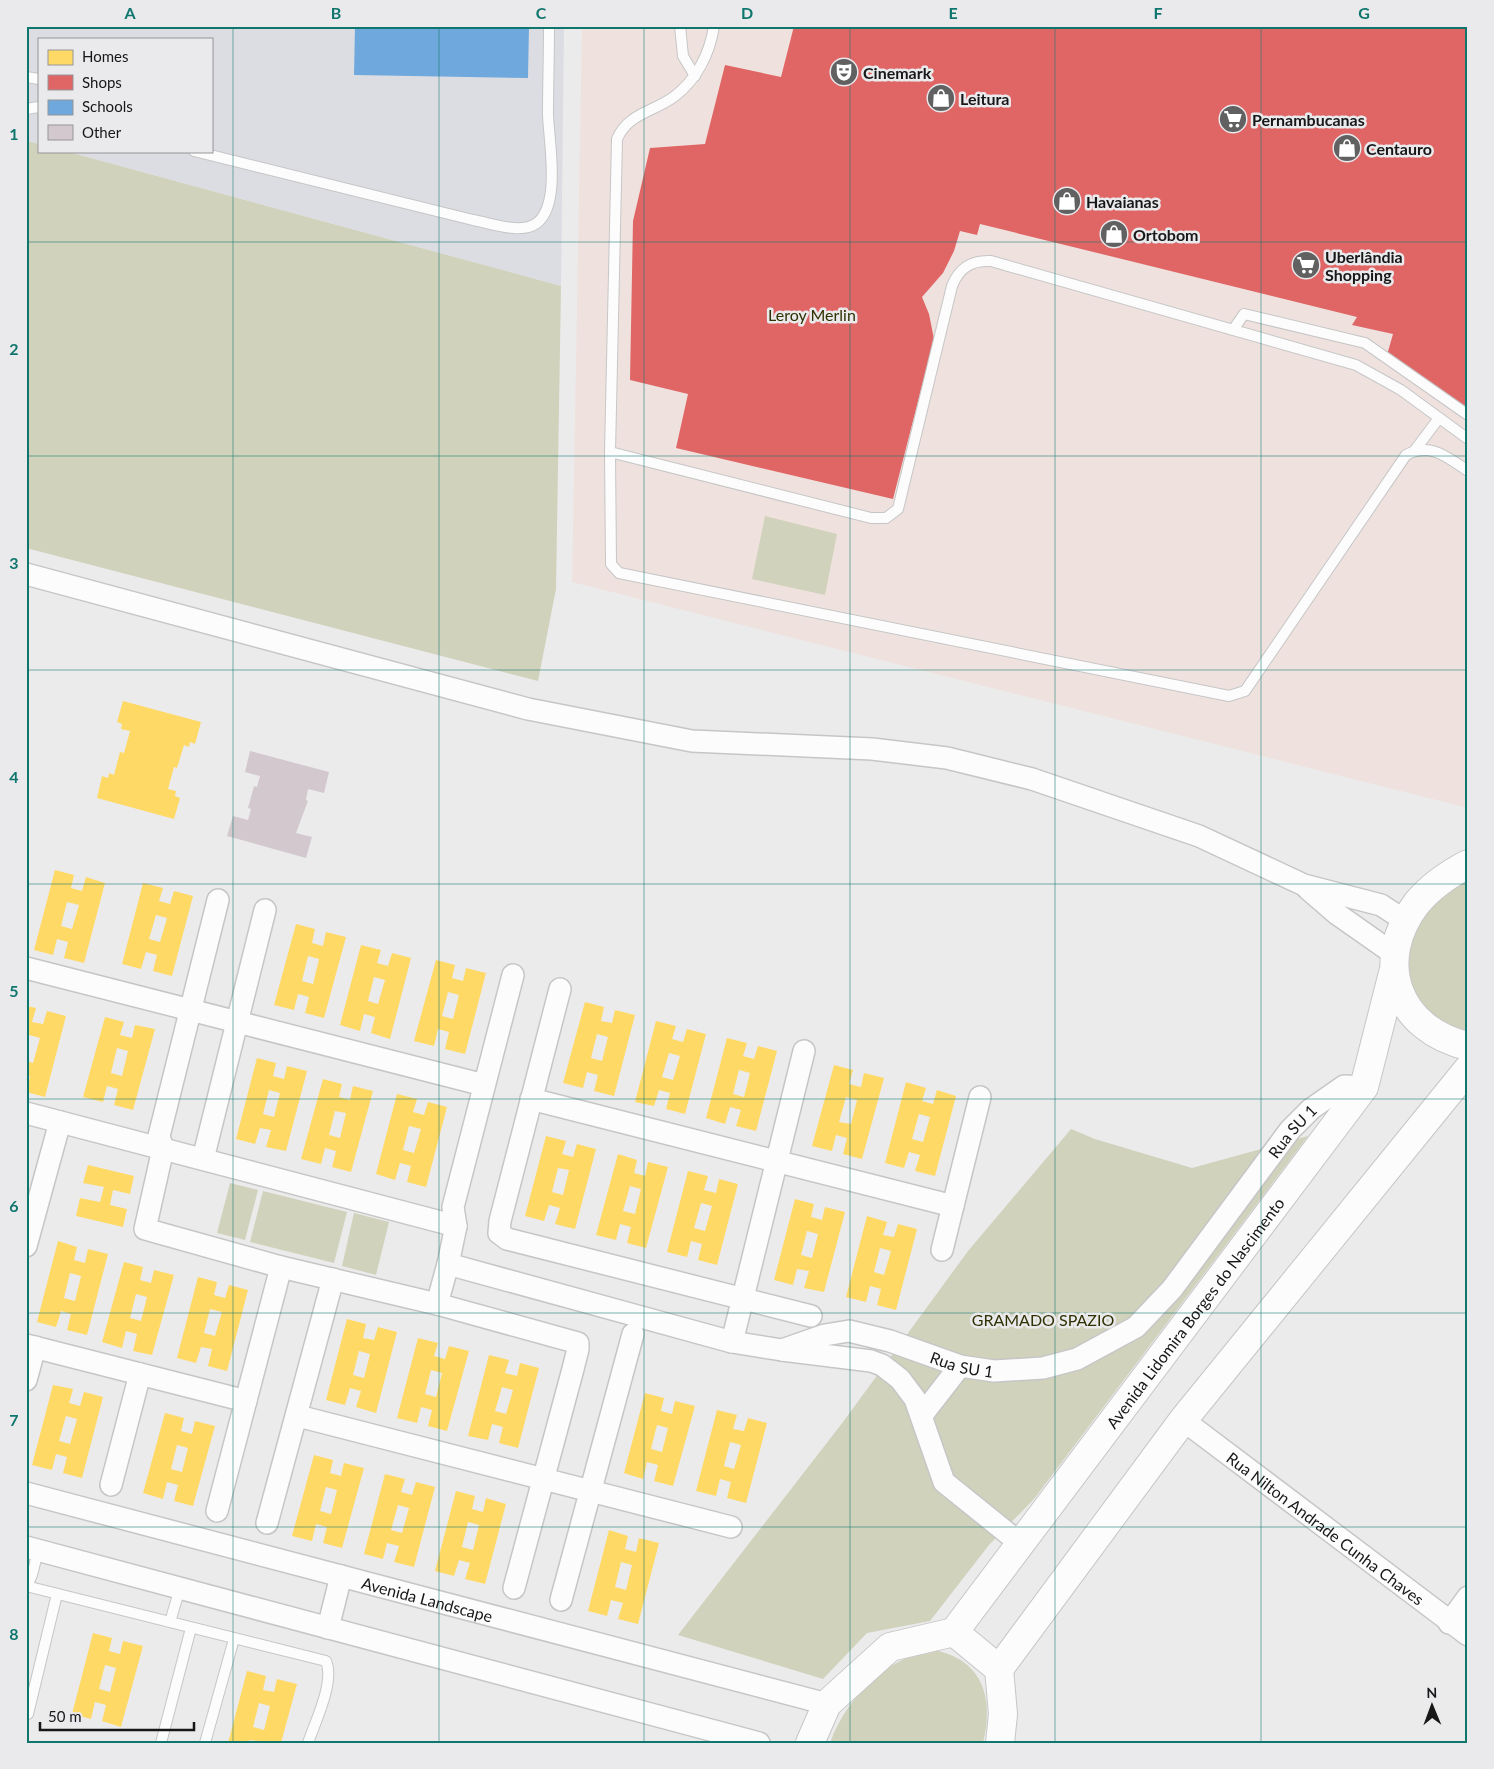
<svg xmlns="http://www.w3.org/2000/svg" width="1494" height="1769" viewBox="0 0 1494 1769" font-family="Lato,sans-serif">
  <rect width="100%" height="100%" fill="#ebebec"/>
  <!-- commercial -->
  <path fill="#efe2de" d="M 582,26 L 1468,26 L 1468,808 L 572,582 Z"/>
  <!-- built -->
  <path fill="#dcdde3" d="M 26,26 L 564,26 L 561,286 L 65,151 L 211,151 L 211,39 L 39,39 L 39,144 L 26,141 Z"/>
  <!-- green -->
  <g fill="#d0d2bc">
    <path d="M 26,141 L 39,144 L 39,151 L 65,151 L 561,286 L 556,589 L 538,681 L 26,548 Z"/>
    <path d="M 765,516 L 837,534 L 825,595 L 752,579 Z"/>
    <path d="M 1468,878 L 1468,1031 C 1452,1031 1436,1021 1425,1009 C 1384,964 1422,902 1468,878 Z"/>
    <path d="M 1071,1129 L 1095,1139 L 1192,1168 L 1308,1136 L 1034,1499 L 989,1545 L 930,1621 L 867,1633 L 823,1679 L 678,1635 L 843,1422 L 968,1251 Z"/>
    <path d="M 230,1183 L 258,1190 L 245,1240 L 217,1233 Z"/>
    <path d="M 263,1191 L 347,1212 L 334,1263 L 250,1242 Z"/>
    <path d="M 354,1213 L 389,1222 L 376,1275 L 342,1266 Z"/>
    <path d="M 934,1650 C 983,1660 994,1698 983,1743 L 830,1743 C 846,1698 886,1657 934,1650 Z"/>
  </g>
  <!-- homes -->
  <g fill="#ffd966" fill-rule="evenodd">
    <path d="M 123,701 L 201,722 L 195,744 L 190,742 L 189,747 L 184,745 L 177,768 L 174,767 L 168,789 L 176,791 L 175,796 L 180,798 L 174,819 L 97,798 L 102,776 L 108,778 L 109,773 L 114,775 L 120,752 L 124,753 L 130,731 L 121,729 L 122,724 L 117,722 Z"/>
    <path d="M 55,870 L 74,875 L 71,888 L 82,891 L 86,877 L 105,883 L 84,963 L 64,958 L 68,942 L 57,939 L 53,955 L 34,950 ZM 67,902 L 79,905 L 72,929 L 61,926 Z"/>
    <path d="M 143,883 L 163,888 L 159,901 L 170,904 L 174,891 L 193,896 L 172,976 L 153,971 L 157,955 L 146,952 L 141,969 L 122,964 ZM 156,915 L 167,918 L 160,942 L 149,939 Z"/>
    <path d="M 296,924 L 315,929 L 312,943 L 323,946 L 326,932 L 346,937 L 324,1018 L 305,1013 L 309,997 L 298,994 L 294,1010 L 274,1005 ZM 308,956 L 319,959 L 313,984 L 302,981 Z"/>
    <path d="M 361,945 L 381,950 L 377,963 L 388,966 L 392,953 L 411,958 L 390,1039 L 371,1033 L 375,1017 L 364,1014 L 360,1031 L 340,1025 ZM 374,977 L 385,980 L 378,1004 L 368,1001 Z"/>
    <path d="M 436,960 L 455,965 L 452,978 L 463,981 L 466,968 L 486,973 L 465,1054 L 445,1049 L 449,1032 L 438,1029 L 434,1046 L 414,1041 ZM 448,992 L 459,995 L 453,1019 L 442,1016 Z"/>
    <path d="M 585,1002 L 604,1007 L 601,1021 L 612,1023 L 615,1010 L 635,1015 L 614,1096 L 594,1091 L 598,1075 L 587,1072 L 583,1088 L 563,1083 ZM 597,1034 L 608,1037 L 602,1061 L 591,1058 Z"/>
    <path d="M 26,1006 L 36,1008 L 32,1022 L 43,1024 L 47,1011 L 66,1016 L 45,1097 L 26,1092 L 30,1076 L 26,1075 L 26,1061 L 33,1063 L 40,1038 L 29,1035 L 26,1043 Z"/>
    <path d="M 105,1017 L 124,1022 L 120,1035 L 132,1038 L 135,1025 L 155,1029 L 133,1110 L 114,1105 L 118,1089 L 107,1086 L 103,1102 L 83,1097 ZM 117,1048 L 128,1051 L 122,1076 L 111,1073 Z"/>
    <path d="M 656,1021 L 676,1026 L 672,1039 L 683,1042 L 687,1029 L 706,1034 L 685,1114 L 666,1109 L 670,1093 L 659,1090 L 654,1106 L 635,1102 ZM 669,1053 L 680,1056 L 673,1080 L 662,1077 Z"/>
    <path d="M 727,1038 L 747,1043 L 743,1056 L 754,1059 L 758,1046 L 777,1051 L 756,1131 L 736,1126 L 741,1110 L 730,1107 L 725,1124 L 706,1118 ZM 739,1070 L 750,1073 L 744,1097 L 733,1094 Z"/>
    <path d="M 257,1058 L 276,1063 L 273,1076 L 284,1079 L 287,1066 L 307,1071 L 286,1151 L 266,1147 L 271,1130 L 260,1128 L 255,1144 L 236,1139 ZM 269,1090 L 280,1093 L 274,1117 L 263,1114 Z"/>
    <path d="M 834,1065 L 853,1070 L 849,1084 L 861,1087 L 864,1073 L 884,1078 L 862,1159 L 843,1154 L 847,1138 L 836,1135 L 832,1151 L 812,1146 ZM 846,1097 L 857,1100 L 851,1124 L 839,1122 Z"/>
    <path d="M 323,1079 L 342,1084 L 339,1097 L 350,1100 L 353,1086 L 373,1091 L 351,1172 L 332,1167 L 336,1151 L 325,1148 L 321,1164 L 301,1159 ZM 335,1111 L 346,1113 L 340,1138 L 329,1135 Z"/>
    <path d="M 906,1082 L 926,1088 L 922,1101 L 933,1104 L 937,1090 L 956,1096 L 935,1176 L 915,1171 L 920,1155 L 909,1152 L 904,1168 L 885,1163 ZM 919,1114 L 930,1117 L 923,1142 L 912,1139 Z"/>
    <path d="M 397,1094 L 417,1099 L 413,1112 L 424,1115 L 428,1102 L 447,1107 L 426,1187 L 407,1182 L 411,1166 L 400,1163 L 395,1180 L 376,1174 ZM 409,1126 L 421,1129 L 414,1153 L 403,1150 Z"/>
    <path d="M 546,1136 L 566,1141 L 562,1154 L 573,1157 L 577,1144 L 596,1149 L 575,1229 L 555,1224 L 560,1208 L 549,1205 L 544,1221 L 525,1216 ZM 558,1168 L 569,1170 L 563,1195 L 552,1192 Z"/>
    <path d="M 618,1154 L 637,1160 L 634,1173 L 645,1176 L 648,1162 L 668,1167 L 646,1248 L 627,1243 L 631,1227 L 620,1224 L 616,1240 L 596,1235 ZM 630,1186 L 641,1189 L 635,1214 L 623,1211 Z"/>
    <path d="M 88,1165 L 134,1176 L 130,1194 L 113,1190 L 110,1205 L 127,1209 L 123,1227 L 76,1216 L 80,1198 L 100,1202 L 104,1187 L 83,1183 Z"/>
    <path d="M 688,1171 L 708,1176 L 704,1190 L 716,1193 L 719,1179 L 738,1184 L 717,1265 L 698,1260 L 702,1244 L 691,1241 L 687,1257 L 667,1252 ZM 701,1203 L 712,1206 L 705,1231 L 694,1228 Z"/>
    <path d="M 795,1199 L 814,1204 L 811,1217 L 822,1220 L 825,1207 L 845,1212 L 824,1292 L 804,1288 L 809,1271 L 797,1269 L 793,1285 L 774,1280 ZM 807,1231 L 818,1234 L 812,1258 L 801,1255 Z"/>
    <path d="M 867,1216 L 887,1222 L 883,1235 L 894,1237 L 898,1224 L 917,1229 L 896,1310 L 877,1305 L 881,1289 L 870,1286 L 866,1302 L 846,1297 ZM 880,1248 L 891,1251 L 884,1275 L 874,1272 Z"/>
    <path d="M 58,1241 L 77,1247 L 74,1260 L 85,1263 L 88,1249 L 108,1254 L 87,1335 L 67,1330 L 71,1314 L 61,1311 L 56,1327 L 37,1322 ZM 70,1273 L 81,1276 L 75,1301 L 64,1298 Z"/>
    <path d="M 124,1262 L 143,1267 L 140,1280 L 151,1283 L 154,1270 L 174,1275 L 152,1355 L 133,1351 L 137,1334 L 126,1331 L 122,1348 L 102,1342 ZM 136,1294 L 147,1297 L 141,1321 L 130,1318 Z"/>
    <path d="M 198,1277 L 217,1282 L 214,1295 L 225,1298 L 229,1285 L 248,1290 L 227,1371 L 208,1366 L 212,1349 L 201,1347 L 196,1363 L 177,1358 ZM 210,1309 L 222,1312 L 215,1336 L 204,1333 Z"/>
    <path d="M 347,1319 L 366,1324 L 363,1338 L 374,1340 L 378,1327 L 397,1332 L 376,1413 L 356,1407 L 361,1391 L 350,1388 L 345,1405 L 326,1400 ZM 359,1351 L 370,1354 L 364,1378 L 353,1375 Z"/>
    <path d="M 418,1338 L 438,1343 L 434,1356 L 445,1359 L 449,1346 L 469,1351 L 447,1431 L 428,1426 L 432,1410 L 421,1407 L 417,1423 L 397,1418 ZM 431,1370 L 442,1373 L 436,1397 L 425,1394 Z"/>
    <path d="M 489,1355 L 509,1360 L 505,1373 L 517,1376 L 520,1363 L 539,1368 L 518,1448 L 499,1443 L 503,1427 L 492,1424 L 488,1440 L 468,1436 ZM 502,1387 L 513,1390 L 506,1414 L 495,1411 Z"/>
    <path d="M 53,1385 L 73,1389 L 69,1403 L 80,1406 L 84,1392 L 103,1397 L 82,1478 L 63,1473 L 67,1457 L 56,1454 L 52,1470 L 32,1465 ZM 66,1416 L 77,1419 L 70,1444 L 59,1441 Z"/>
    <path d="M 645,1393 L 664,1398 L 661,1411 L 672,1414 L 675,1401 L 695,1406 L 673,1486 L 654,1481 L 658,1465 L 647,1462 L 643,1479 L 624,1473 ZM 657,1425 L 668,1428 L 662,1452 L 651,1449 Z"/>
    <path d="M 717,1410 L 737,1415 L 733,1429 L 744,1431 L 748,1418 L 767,1423 L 746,1503 L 727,1498 L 731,1482 L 720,1479 L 716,1496 L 696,1491 ZM 730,1442 L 741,1445 L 734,1469 L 724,1466 Z"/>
    <path d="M 165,1413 L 184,1418 L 181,1431 L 192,1434 L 195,1421 L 215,1426 L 193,1506 L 174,1501 L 178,1485 L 167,1482 L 163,1499 L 143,1493 ZM 177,1445 L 188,1448 L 182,1472 L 171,1469 Z"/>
    <path d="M 314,1455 L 333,1460 L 330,1473 L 341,1476 L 344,1463 L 364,1468 L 342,1548 L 323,1543 L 327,1527 L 316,1524 L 312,1541 L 292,1536 ZM 326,1487 L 337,1490 L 331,1514 L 320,1511 Z"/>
    <path d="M 385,1474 L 405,1479 L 401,1492 L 412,1495 L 416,1482 L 435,1487 L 414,1567 L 394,1562 L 399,1546 L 387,1543 L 383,1559 L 364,1554 ZM 398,1505 L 409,1508 L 402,1533 L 391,1530 Z"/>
    <path d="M 456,1491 L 475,1496 L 472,1509 L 483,1512 L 486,1498 L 506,1504 L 485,1584 L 465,1579 L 470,1563 L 459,1560 L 454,1576 L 435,1571 ZM 468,1522 L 479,1525 L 473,1550 L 462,1547 Z"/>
    <path d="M 609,1530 L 628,1536 L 625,1549 L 636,1552 L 639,1538 L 659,1543 L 638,1624 L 618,1619 L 623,1603 L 611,1600 L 607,1616 L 588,1611 ZM 621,1562 L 632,1565 L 626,1590 L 615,1587 Z"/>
    <path d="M 93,1633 L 112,1638 L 109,1651 L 120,1654 L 123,1641 L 143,1646 L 121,1727 L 102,1721 L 106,1705 L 95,1702 L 91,1719 L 72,1714 ZM 105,1665 L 116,1668 L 110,1692 L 99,1689 Z"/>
    <path d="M 247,1671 L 266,1676 L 263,1690 L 274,1692 L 277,1679 L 297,1684 L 281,1743 L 249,1740 L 249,1743 L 228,1743 ZM 259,1703 L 270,1706 L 264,1730 L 253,1727 Z"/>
  </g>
  <!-- shops -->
  <path fill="#e06666" d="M 794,26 L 1468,26 L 1468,412 L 1387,355 L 1393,334 L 1352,325 L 1357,317 L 980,224 L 977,235 L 960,231 L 954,251 L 943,273 L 922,297 L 929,314 L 934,339 L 893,499 L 676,448 L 688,394 L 630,380 L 633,221 L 650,148 L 705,144 L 725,65 L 781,77 Z"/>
  <!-- schools -->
  <path fill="#6fa8dc" d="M 355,26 L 529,27 L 528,78 L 354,75 Z"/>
  <!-- building -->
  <path fill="#d3c8ce" d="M 250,751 L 329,772 L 324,793 L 308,789 L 306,800 L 308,801 L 296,833 L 312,837 L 306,858 L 227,836 L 233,816 L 248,820 L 251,809 L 248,808 L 254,786 L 257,787 L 260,776 L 245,772 Z"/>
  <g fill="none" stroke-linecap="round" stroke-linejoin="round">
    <defs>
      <g id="lane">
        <path d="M 680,26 L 683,56 L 695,76"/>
        <path d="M 714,26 C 710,53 697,79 675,96 C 654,112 628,113 617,139 L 610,452 L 611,564 L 619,573 L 1229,696 L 1245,691 L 1406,455 C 1431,442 1447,457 1468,471"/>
        <path d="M 26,77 L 39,79"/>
        <path d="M 26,109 L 39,107"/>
        <path d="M 194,151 L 473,220 C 491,223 521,235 537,223 C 561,204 549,142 548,115 C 548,85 549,56 549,26"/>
        <path d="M 1233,330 L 1244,314 L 1365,343 L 1468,415"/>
        <path d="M 1415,450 L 1439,418"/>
        <path d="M 610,452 L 871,518 L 886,518 L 898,509 L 952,286 C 959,268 971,260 991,261 L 1356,365 L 1401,390 L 1468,439"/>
        <path d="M 26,1586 L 326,1661 C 335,1682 315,1722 308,1743"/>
        <path d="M 27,1586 L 32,1575 L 38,1551"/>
        <path d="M 170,1622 L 180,1588"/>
        <path d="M 28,1714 L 57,1594"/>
        <path d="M 161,1743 L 191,1628"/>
        <path d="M 205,1743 L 234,1639"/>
      </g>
      <g id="street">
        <path d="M 26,574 L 528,709 L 692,741 L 872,749 L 947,758 L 1032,779 L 1199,836 L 1304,885 L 1381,905 L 1407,922"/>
        <path d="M 1308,889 L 1337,914 L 1394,954"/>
        <path d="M 218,900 L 159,1136 L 163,1149 L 145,1229 L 281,1267 L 437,1304 L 448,1264 L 732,1342 L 782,1350"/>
        <path d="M 26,968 L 484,1085"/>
        <path d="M 560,989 L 500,1221 L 499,1233 L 507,1239 L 811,1316"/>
        <path d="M 531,1099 L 953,1206"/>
        <path d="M 26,1113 L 456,1226"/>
        <path d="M 203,1159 L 265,910"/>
        <path d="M 26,1246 L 60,1122"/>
        <path d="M 942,1250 L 980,1097"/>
        <path d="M 448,1264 L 456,1226 L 453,1207 L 513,975"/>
        <path d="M 437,1304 L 578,1343 L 578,1349 L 573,1369 L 514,1588"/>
        <path d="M 732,1342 L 804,1051"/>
        <path d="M 26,1345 L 246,1401"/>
        <path d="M 26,1380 L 35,1347"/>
        <path d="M 922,1415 L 960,1366"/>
        <path d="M 298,1416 L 731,1527"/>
        <path id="s1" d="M 1183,1420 L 1468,1635"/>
        <path d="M 111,1485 L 140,1374"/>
        <path id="s2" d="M 26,1493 L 827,1704"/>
        <path d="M 217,1511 L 281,1267"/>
        <path d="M 267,1523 L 333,1279"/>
        <path id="s3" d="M 1021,1544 L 944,1482 L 915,1399 L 900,1379 L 882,1365 L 871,1361 L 782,1350 L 825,1335 L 849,1331 L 890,1341 L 960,1366 L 994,1371 L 1043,1368 L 1077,1359 L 1136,1327 L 1172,1289 L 1290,1130 L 1311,1109 L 1344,1086 L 1364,1087"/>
        <path d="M 26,1547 L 759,1743"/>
        <path d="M 561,1600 L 633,1334"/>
        <path d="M 1449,1623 L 1468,1597"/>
        <path d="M 328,1628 L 341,1576"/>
      </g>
      <g id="secondary">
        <path d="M 1468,864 C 1449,874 1431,886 1417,903 C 1372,961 1397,1030 1468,1046"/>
        <path id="s4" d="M 954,1632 L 1364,1087 L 1393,973"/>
        <path d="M 954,1632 L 999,1669 L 1003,1714 L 1000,1743"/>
        <path d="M 999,1669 L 1183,1420 L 1468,1069"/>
        <path d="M 810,1743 L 827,1704 L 890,1647 L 954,1632"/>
      </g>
    </defs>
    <!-- lane casing -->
    <use href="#lane" stroke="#c6c6c7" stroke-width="12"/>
    <!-- street casing -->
    <use href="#street" stroke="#c6c6c7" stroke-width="24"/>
    <!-- secondary casing -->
    <use href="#secondary" stroke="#c6c6c7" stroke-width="30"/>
    <!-- lane -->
    <use href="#lane" stroke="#fcfcfc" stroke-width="10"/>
    <!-- street -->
    <use href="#street" stroke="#fcfcfc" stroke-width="21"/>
    <!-- secondary -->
    <use href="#secondary" stroke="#fcfcfc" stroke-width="28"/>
  </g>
  <!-- grid -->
  <path fill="none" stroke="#0f766e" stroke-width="1" stroke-opacity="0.55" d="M 233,26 L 233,1743M 439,26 L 439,1743M 644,26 L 644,1743M 850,26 L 850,1743M 1055,26 L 1055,1743M 1261,26 L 1261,1743M 26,242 L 1468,242M 26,456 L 1468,456M 26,670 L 1468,670M 26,884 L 1468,884M 26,1099 L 1468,1099M 26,1313 L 1468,1313M 26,1527 L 1468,1527"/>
  <!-- icons -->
  <defs>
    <symbol id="theatre-disc" viewBox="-11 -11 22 22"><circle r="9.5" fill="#616162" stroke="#eaeaed"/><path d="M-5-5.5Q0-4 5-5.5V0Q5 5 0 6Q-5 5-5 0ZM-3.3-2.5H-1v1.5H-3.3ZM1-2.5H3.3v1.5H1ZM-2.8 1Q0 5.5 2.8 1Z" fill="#fff"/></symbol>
    <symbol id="shop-disc" viewBox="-11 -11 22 22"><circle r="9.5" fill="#616162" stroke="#eaeaed"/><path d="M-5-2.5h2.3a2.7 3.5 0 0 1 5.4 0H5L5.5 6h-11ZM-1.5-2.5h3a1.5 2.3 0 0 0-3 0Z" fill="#fff"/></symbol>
    <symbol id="supermarket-disc" viewBox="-11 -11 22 22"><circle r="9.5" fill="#616162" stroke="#eaeaed"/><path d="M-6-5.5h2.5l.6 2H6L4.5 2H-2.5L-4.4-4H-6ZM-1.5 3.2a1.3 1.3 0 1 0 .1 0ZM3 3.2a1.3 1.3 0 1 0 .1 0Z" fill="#fff"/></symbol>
  </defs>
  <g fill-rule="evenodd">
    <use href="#theatre-disc" x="828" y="56" width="32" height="32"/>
    <use href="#shop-disc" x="925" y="82" width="32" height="32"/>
    <use href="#supermarket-disc" x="1217" y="103" width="32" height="32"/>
    <use href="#shop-disc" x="1331" y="132" width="32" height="32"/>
    <use href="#shop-disc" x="1051" y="185" width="32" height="32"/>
    <use href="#shop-disc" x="1098" y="218" width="32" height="32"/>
    <use href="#supermarket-disc" x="1290" y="249" width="32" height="32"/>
  </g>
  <g text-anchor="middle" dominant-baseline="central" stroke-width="5" stroke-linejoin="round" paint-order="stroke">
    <!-- poi labels -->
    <g font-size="16" font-weight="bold" fill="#171718" stroke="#eaeaed" text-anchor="start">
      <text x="863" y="72">Cinemark</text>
      <text x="960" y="98">Leitura</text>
      <text x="1252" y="119">Pernambucanas</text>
      <text x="1366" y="148">Centauro</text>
      <text x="1086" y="201">Havaianas</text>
      <text x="1133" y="234">Ortobom</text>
      <text x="1325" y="256">Uberlândia<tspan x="1325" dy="18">Shopping</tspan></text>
    </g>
    <!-- park labels -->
    <g font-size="16" fill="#303102" stroke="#eaeaed">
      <text x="812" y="314">Leroy Merlin</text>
      <text x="1043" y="1319">GRAMADO SPAZIO</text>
    </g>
    <!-- street labels -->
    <g font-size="16" fill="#171718" stroke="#eaeaed">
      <text stroke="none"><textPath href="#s3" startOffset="959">Rua SU 1</textPath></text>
      <text stroke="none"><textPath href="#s4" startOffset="400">Avenida Lidomira Borges do Nascimento</textPath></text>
      <text stroke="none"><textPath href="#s3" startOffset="524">Rua SU 1</textPath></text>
      <text stroke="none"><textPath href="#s1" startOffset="179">Rua Nilton Andrade Cunha Chaves</textPath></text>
      <text stroke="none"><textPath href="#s2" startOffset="415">Avenida Landscape</textPath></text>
    </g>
  </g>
  <!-- border -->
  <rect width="1494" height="1769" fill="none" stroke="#eaeaed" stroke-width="55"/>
  <!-- legend -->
  <rect x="38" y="38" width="175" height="115" fill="#eaeaed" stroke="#969698"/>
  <rect x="48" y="50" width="25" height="15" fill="#ffd966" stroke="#969698"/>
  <text x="82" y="62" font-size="15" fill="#171718">Homes</text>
  <rect x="48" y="75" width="25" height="15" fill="#e06666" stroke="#969698"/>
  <text x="82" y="88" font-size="15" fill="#171718">Shops</text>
  <rect x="48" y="100" width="25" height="15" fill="#6fa8dc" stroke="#969698"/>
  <text x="82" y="112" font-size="15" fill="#171718">Schools</text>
  <rect x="48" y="125" width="25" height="15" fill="#d3c8ce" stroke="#969698"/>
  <text x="82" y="138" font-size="15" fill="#171718">Other</text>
  <!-- north arrow -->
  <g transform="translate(1432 1706) rotate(359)" stroke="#eaeaed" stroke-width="4" paint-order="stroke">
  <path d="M0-4L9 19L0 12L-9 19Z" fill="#171718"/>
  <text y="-8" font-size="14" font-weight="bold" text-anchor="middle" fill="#171718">N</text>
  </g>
  <!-- scale -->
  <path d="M40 1722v8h154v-8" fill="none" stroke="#171718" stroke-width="2.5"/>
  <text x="48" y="1722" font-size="15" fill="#171718" stroke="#eaeaed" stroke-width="4" paint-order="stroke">50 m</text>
  <rect x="28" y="28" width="1438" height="1714" fill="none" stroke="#0f766e" stroke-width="2"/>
  <g font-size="16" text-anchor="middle" font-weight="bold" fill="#0f766e">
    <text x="130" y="19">A</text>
    <text x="336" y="19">B</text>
    <text x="541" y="19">C</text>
    <text x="747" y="19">D</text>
    <text x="953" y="19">E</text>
    <text x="1158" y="19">F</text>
    <text x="1364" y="19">G</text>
    <text x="14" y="140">1</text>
    <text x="14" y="355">2</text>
    <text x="14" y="569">3</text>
    <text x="14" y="783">4</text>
    <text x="14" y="997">5</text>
    <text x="14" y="1212">6</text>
    <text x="14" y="1426">7</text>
    <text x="14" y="1640">8</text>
  </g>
</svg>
